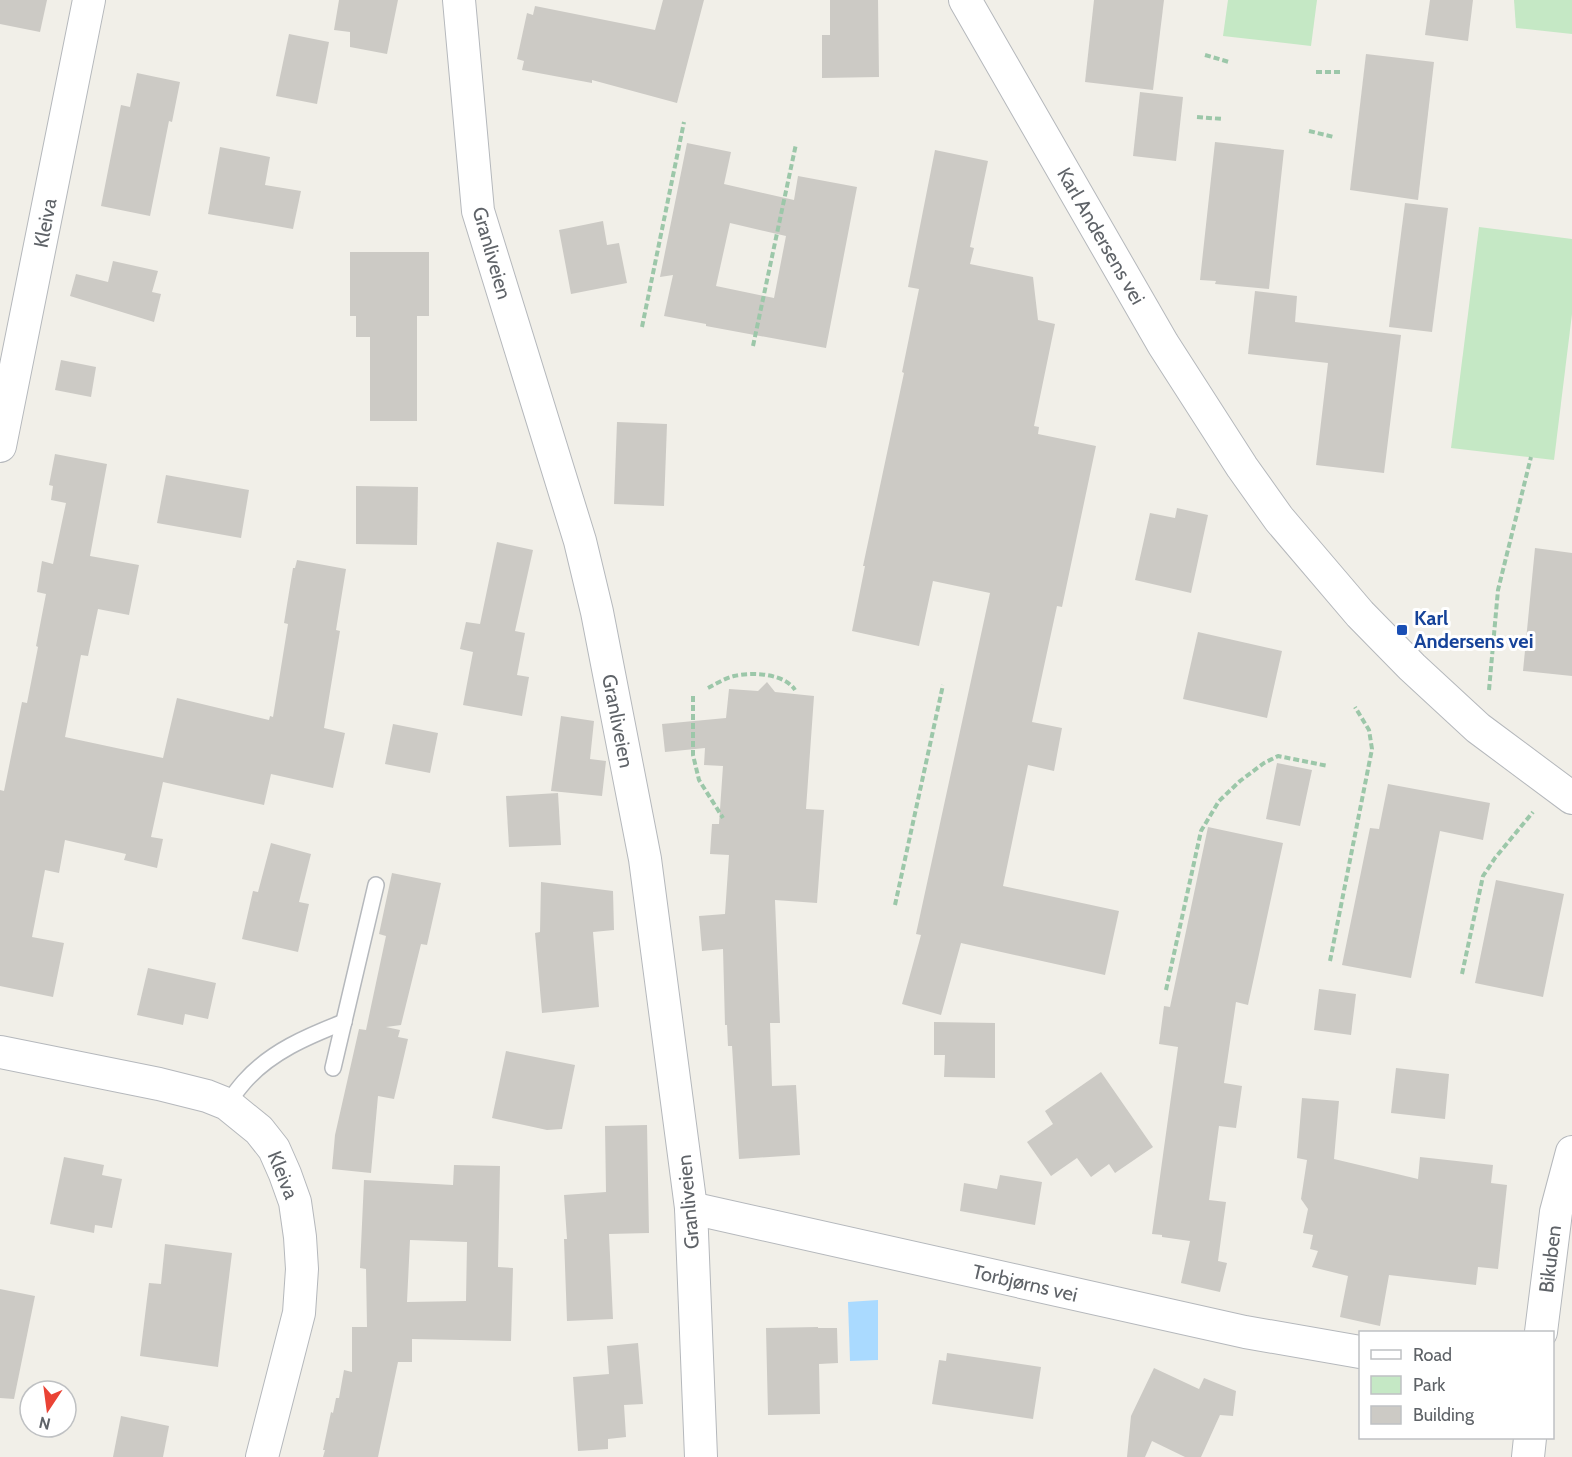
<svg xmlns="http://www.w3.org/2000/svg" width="1572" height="1457" viewBox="0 0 1572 1457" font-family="Cabin,sans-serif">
  <rect width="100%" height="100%" fill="#f1efe8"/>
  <!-- green -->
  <g fill="#c5e8c5">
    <path d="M 1228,0 L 1317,0 L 1311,46 L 1223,36 Z"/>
    <path d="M 1514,0 L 1572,0 L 1572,34 L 1516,28 Z"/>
    <path d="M 1479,227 L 1572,239 L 1572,314 L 1554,460 L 1451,448 Z"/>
  </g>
  <!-- water -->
  <path fill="#aadaff" d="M 878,1300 L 878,1360 L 850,1361 L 848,1302 Z"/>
  <!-- building -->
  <g fill="#cccac5" fill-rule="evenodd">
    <path d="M 0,0 L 47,0 L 40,32 L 0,24 Z"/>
    <path d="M 339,0 L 398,0 L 387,54 L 350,47 L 350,32 L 334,30 Z"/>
    <path d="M 663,0 L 704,0 L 677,103 L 592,80 L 592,83 L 522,70 L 524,61 L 517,59 L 527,13 L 533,15 L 535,6 L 655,30 Z"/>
    <path d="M 830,0 L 878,0 L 879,77 L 822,78 L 822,35 L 830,35 Z"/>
    <path d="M 1094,0 L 1164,0 L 1153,90 L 1085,82 Z"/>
    <path d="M 1430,0 L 1473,0 L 1468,41 L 1425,35 Z"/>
    <path d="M 289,34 L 329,42 L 317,104 L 276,96 Z"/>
    <path d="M 1366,54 L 1434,62 L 1418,200 L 1350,190 Z"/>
    <path d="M 137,73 L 180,82 L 172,122 L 169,121 L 150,216 L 101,206 L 121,105 L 130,107 Z"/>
    <path d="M 1140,92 L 1183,97 L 1176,161 L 1133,156 Z"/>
    <path d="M 1215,142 L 1284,150 L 1269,289 L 1215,284 L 1216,281 L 1200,280 Z"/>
    <path d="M 687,143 L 731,152 L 724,184 L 794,200 L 798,176 L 857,187 L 826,348 L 706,326 L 706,324 L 664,316 L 673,275 L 660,277 ZM 730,223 L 786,236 L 774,298 L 716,286 Z"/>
    <path d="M 220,147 L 270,157 L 265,185 L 301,191 L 293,229 L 208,214 Z"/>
    <path d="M 935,150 L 988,161 L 970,247 L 974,248 L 970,264 L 1033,277 L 1038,320 L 1055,324 L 1034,426 L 1039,427 L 1038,434 L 1096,446 L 1062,607 L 1057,606 L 1032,722 L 1062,728 L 1054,771 L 1028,765 L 1003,886 L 1119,911 L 1105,975 L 961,943 L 941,1015 L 902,1004 L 921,935 L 916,934 L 990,593 L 933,581 L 919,646 L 852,631 L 865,566 L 863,566 L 904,373 L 902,372 L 919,289 L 908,287 Z"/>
    <path d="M 1405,203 L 1448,208 L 1432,332 L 1389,327 Z"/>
    <path d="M 603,221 L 607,245 L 619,243 L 627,283 L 571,294 L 559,230 Z"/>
    <path d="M 350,252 L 429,252 L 429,316 L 417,316 L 417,421 L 370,421 L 370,337 L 356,337 L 356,316 L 350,316 Z"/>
    <path d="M 113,261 L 158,271 L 152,292 L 161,294 L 154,322 L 70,296 L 76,274 L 108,282 Z"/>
    <path d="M 1255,291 L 1297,296 L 1295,322 L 1401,335 L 1384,473 L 1316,465 L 1328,363 L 1248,354 Z"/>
    <path d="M 61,360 L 96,367 L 91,397 L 55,390 Z"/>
    <path d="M 617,422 L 667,424 L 664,506 L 614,504 Z"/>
    <path d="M 55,454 L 107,464 L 90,556 L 139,565 L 129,615 L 98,609 L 88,656 L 81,655 L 65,737 L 163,758 L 177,698 L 269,720 L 270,716 L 273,717 L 288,624 L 284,623 L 293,568 L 295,568 L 297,560 L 346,569 L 336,630 L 340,631 L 324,728 L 345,733 L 333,788 L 271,774 L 264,805 L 163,782 L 151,837 L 163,839 L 157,868 L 124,860 L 126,854 L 65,840 L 59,873 L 45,870 L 32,937 L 64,943 L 53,997 L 0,986 L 0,790 L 4,791 L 22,702 L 27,703 L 38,647 L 36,646 L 46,594 L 37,592 L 42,561 L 53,564 L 66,503 L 51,500 L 53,486 L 49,485 Z"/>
    <path d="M 166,475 L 249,490 L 241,538 L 157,523 Z"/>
    <path d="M 356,486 L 418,487 L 417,545 L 356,544 Z"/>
    <path d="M 1177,508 L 1208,515 L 1191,593 L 1135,580 L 1150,513 L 1175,518 Z"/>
    <path d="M 497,542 L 533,550 L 515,631 L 525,633 L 517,675 L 529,677 L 522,716 L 463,705 L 473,652 L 460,649 L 466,622 L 480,624 Z"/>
    <path d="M 1535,548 L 1572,553 L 1572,676 L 1523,671 Z"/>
    <path d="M 1198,632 L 1282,651 L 1267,718 L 1183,699 Z"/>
    <path d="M 767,682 L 775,692 L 814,696 L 806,809 L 824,810 L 817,903 L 775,900 L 780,1023 L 770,1023 L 772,1086 L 796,1085 L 800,1155 L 739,1159 L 732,1046 L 728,1046 L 727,1025 L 725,1025 L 723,949 L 702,951 L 699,916 L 725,914 L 729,855 L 710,854 L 712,824 L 719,824 L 723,766 L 704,765 L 705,748 L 665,752 L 662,724 L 726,718 L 729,689 L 758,691 Z"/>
    <path d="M 561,716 L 594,721 L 590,759 L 606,761 L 602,796 L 551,791 Z"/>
    <path d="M 393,724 L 438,733 L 430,773 L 385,764 Z"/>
    <path d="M 1277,763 L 1312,770 L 1300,826 L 1266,819 Z"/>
    <path d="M 1388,784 L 1490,803 L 1483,840 L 1440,831 L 1411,978 L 1342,965 L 1370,828 L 1379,829 Z"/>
    <path d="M 558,793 L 561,845 L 509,847 L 506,796 Z"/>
    <path d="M 1208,827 L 1283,843 L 1248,1005 L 1236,1002 L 1224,1083 L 1242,1086 L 1236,1128 L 1219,1126 L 1209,1200 L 1226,1202 L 1218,1261 L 1227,1263 L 1220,1292 L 1181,1283 L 1190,1241 L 1162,1237 L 1162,1235 L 1152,1234 L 1178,1047 L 1159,1044 L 1164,1006 L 1170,1007 Z"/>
    <path d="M 271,843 L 311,854 L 299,902 L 309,904 L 298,952 L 242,939 L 253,891 L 258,892 Z"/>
    <path d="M 392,873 L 441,883 L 427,945 L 421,944 L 401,1025 L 386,1027 L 400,1030 L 398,1037 L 408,1039 L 394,1099 L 378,1096 L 371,1173 L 332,1169 L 335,1135 L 359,1029 L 366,1030 L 386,936 L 379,934 Z"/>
    <path d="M 1496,880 L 1564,894 L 1543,997 L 1475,983 Z"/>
    <path d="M 541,882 L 613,891 L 614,930 L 593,932 L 599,1007 L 542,1013 L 535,933 L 540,932 Z"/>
    <path d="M 148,968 L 216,983 L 208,1019 L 185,1014 L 183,1025 L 137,1015 Z"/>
    <path d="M 1319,989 L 1356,994 L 1351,1035 L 1314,1030 Z"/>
    <path d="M 934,1022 L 995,1023 L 995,1078 L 944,1077 L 945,1055 L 934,1055 Z"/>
    <path d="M 506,1051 L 575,1065 L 562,1129 L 547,1130 L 492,1118 Z"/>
    <path d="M 1396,1068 L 1449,1074 L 1445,1119 L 1391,1113 Z"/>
    <path d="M 1101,1072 L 1153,1147 L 1115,1173 L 1109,1164 L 1091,1177 L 1077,1158 L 1051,1176 L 1027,1142 L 1053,1124 L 1045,1111 Z"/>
    <path d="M 1302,1098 L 1339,1101 L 1334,1159 L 1418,1179 L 1420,1157 L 1493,1165 L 1491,1183 L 1507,1185 L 1498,1269 L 1478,1267 L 1476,1285 L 1389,1275 L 1380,1326 L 1340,1317 L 1348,1276 L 1312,1267 L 1318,1251 L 1310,1249 L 1313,1235 L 1303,1233 L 1308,1209 L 1301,1199 L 1307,1160 L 1297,1158 Z"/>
    <path d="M 647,1125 L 649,1233 L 609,1234 L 613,1319 L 567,1321 L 564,1239 L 567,1239 L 564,1195 L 606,1192 L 605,1126 Z"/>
    <path d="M 64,1157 L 104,1165 L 102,1175 L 122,1179 L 112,1228 L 95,1225 L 94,1233 L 50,1224 Z"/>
    <path d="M 454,1165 L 500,1166 L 498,1267 L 513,1268 L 511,1341 L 412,1339 L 412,1362 L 398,1362 L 378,1457 L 323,1457 L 325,1450 L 323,1450 L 331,1412 L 333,1413 L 336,1398 L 339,1398 L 344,1370 L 352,1372 L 352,1327 L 367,1327 L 366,1269 L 360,1268 L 364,1180 L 453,1185 ZM 410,1240 L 467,1242 L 466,1301 L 407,1302 Z"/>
    <path d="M 1000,1175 L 1042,1182 L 1035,1225 L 960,1211 L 964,1183 L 997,1189 Z"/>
    <path d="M 165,1244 L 232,1253 L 218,1367 L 140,1356 L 149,1283 L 161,1284 Z"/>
    <path d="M 0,1289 L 35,1296 L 14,1399 L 0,1398 Z"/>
    <path d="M 818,1327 L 818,1328 L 837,1328 L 838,1363 L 819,1364 L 820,1414 L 768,1415 L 766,1328 Z"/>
    <path d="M 638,1343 L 643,1404 L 624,1405 L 626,1437 L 608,1439 L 608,1449 L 578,1451 L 573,1377 L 609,1374 L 607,1346 Z"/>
    <path d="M 947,1353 L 1041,1367 L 1033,1419 L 932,1404 L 939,1360 L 946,1361 Z"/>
    <path d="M 1154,1368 L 1199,1389 L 1204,1378 L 1236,1391 L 1233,1416 L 1220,1415 L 1201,1457 L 1185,1457 L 1152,1441 L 1145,1457 L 1127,1457 L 1131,1416 Z"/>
    <path d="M 121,1416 L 169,1426 L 163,1457 L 113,1457 Z"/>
  </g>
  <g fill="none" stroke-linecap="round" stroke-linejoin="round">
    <defs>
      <g id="service">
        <path d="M 333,1068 L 376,885"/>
        <path d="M 227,1104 C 232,1097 238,1089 244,1082 C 270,1052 308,1036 344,1022"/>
      </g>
      <g id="minor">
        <path d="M 459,0 L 478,211 L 580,541 L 597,612 L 645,859 L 691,1208 L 701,1457"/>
        <path d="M 965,0 L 1163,344 L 1242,467 L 1279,519 L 1360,614 L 1412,667 L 1478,728 L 1572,798"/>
        <path d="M 0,446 L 89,0"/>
        <path d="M 0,1052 L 159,1084 L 207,1096 L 227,1104 L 259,1130 L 274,1149 L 285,1174 L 295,1202 L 300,1237 L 302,1269 L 299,1313 L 262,1457"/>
        <path d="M 691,1208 L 1245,1332 L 1360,1352"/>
        <path d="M 1541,1332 L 1556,1212 L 1572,1152"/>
        <path d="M 1528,1457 L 1530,1438"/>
      </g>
    </defs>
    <!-- service casing -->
    <use href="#service" stroke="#b5b8bc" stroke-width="18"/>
    <!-- minor casing -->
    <use href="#minor" stroke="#b5b8bc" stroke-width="34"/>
    <!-- path -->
    <g stroke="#9cc7a9" stroke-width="4" stroke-dasharray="6 3" stroke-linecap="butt">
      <path d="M 1205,55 L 1229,62"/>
      <path d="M 1316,72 L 1342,72"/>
      <path d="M 1197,117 L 1223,119"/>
      <path d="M 1309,131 L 1334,137"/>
      <path d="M 642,327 L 684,122"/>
      <path d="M 753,346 L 796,144"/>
      <path d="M 708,688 C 716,684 725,678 734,676 C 752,672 784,673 795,690"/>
      <path d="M 1489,690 L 1498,590 L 1531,457"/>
      <path d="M 693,696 L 693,755 L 699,780 L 723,818"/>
      <path d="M 895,905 L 943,685"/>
      <path d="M 1330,961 L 1372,749 L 1369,730 L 1355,707"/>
      <path d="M 1462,974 L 1483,876 L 1495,858 L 1533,812"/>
      <path d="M 1166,990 L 1201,831 L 1219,801 L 1240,781 L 1264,763 L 1278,756 L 1328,766"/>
    </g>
    <!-- service -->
    <use href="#service" stroke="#fff" stroke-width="15"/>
    <!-- minor -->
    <use href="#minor" stroke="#fff" stroke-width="32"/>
  </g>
  <!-- markers -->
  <rect fill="#1a4fb4" stroke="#fff" stroke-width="2" x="1396" y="624" width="12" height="12" rx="3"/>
  <g text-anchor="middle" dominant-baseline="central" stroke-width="6" stroke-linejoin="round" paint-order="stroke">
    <!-- street labels -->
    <g font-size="20" fill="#5f6368" stroke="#fff">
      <text transform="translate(45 223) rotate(-79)">Kleiva</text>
      <text transform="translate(1101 236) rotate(60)">Karl Andersens vei</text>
      <text transform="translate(492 253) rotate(74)">Granliveien</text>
      <text transform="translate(618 721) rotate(79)">Granliveien</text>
      <text transform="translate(283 1175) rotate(68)">Kleiva</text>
      <text transform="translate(688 1202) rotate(-95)">Granliveien</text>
      <text transform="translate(1550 1259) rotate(-83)">Bikuben</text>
      <text transform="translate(1025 1283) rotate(13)">Torbjørns vei</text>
    </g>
    <!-- transit labels -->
    <g font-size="20" font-weight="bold" fill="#164399" stroke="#fff" text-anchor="start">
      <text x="1414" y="618">Karl<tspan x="1414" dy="23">Andersens vei</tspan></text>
    </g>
  </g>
  <!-- legend -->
  <rect x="1359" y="1331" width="195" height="108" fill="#ffffff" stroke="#bfc1c3" stroke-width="1.5"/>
  <rect x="1371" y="1350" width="30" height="9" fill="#ffffff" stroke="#bfc1c3" stroke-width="1.5"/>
  <text x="1413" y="1361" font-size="18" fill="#5f6368">Road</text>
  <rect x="1371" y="1376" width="30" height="18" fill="#c5e8c5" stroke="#bfc1c3" stroke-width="1.5"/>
  <text x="1413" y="1391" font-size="18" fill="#5f6368">Park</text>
  <rect x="1371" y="1406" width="30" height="18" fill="#cccac5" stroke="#bfc1c3" stroke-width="1.5"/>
  <text x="1413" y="1421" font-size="18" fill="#5f6368">Building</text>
  <!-- north arrow -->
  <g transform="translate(48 1409) rotate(193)"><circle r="28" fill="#ffffff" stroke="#bfc1c3" stroke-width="1.5"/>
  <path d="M0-4.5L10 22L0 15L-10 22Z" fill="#ea4335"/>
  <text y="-9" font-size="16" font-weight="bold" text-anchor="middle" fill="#5f6368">N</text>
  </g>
</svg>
